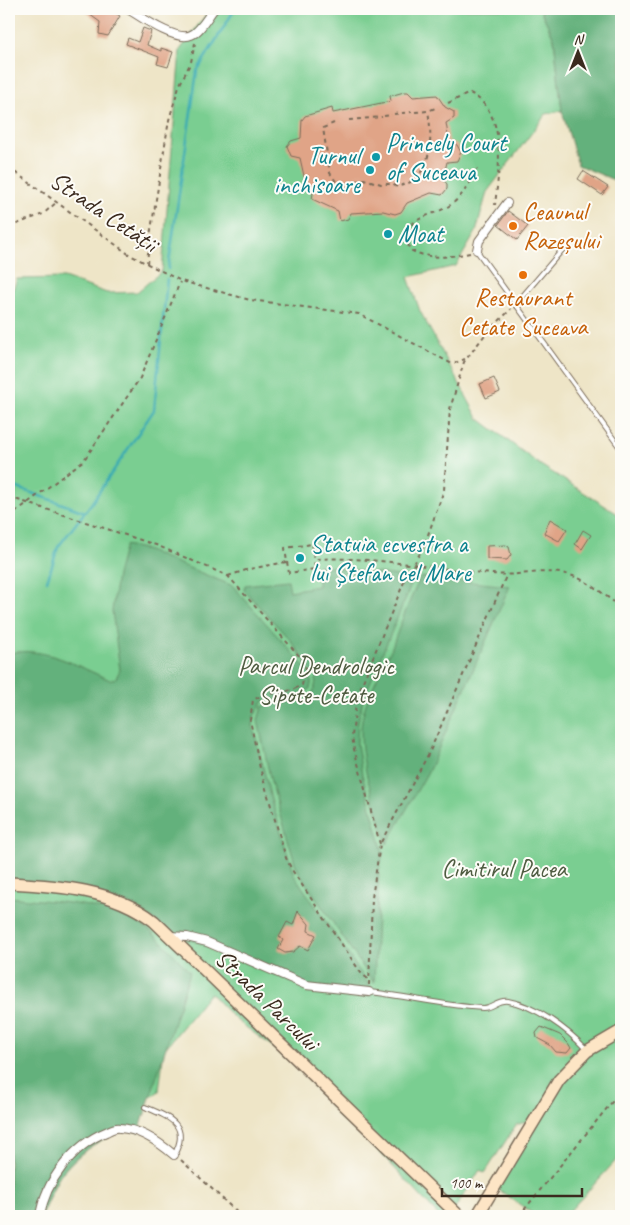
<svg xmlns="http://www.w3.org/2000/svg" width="630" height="1225" viewBox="0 0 630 1225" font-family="Caveat,sans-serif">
  <rect width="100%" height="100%" fill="#fdfcf7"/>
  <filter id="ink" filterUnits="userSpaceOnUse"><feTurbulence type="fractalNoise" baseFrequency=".02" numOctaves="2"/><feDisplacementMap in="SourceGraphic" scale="10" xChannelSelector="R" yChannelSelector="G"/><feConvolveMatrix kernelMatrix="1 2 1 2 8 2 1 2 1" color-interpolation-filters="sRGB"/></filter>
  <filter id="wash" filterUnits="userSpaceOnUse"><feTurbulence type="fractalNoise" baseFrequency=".0096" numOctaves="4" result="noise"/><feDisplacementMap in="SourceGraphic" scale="20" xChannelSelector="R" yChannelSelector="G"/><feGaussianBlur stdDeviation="1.12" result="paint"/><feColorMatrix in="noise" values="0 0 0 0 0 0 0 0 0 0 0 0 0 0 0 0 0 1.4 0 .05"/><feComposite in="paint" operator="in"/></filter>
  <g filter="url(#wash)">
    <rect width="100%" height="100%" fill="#eee5c7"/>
    <!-- green -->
    <path fill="#7ace91" stroke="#5a7c58" d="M 210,9 L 540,9 L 554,38 L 562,111 L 546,114 L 487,192 L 476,232 L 456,266 L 408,277 L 420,311 L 478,418 L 539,464 L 621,516 L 621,1155 L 565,1216 L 536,1216 L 495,1187 L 535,1119 L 516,1125 L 485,1173 L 480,1170 L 450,1216 L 439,1216 L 303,1069 L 235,1019 L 210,993 L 164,1050 L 159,1091 L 57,1169 L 9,1216 L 9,299 L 17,279 L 64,278 L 107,293 L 137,292 L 162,271 L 180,50 Z"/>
    <!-- forest -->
    <g fill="#63b17b" stroke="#4f6e4c">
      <path d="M 540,9 L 621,9 L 621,183 L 578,165 L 562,111 L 554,38 Z"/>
      <path d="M 125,545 L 143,549 L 233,586 L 310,673 C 319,705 280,695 264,701 L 254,716 L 253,727 L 271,799 L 294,875 L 373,991 L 371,996 L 319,993 L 304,987 L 195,941 L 176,937 L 134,905 L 9,883 L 9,653 C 45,646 77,666 110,680 L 116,678 L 120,670 L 112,611 L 117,575 Z"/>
      <path d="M 318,565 L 414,578 L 363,700 L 358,722 L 357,743 L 362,774 L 383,853 L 379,871 L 374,983 L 301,876 L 295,863 L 271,782 L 258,720 L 262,707 C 283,697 316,713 316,677 L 291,641 L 244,590 L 245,585 L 288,580 L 290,591 L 318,586 Z"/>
      <path d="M 421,577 L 510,586 L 430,768 L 387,844 C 377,807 360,768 361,729 C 362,701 381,673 392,647 C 401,623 409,600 421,577 Z"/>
      <path d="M 9,897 C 53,902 104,902 143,926 C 159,936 177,959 190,972 L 139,1132 C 112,1125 69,1159 57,1181 C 51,1192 46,1205 41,1216 L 9,1216 Z"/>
    </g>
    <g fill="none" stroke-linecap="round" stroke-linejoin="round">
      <!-- stream -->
      <g stroke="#39abb2" stroke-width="2.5">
        <path d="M 168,269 L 197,71 L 235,9"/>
        <path d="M 9,485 L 85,512"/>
        <path d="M 47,581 L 58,547 L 91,504 L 154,410 L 167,279"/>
      </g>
    </g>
    <g id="blocks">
      <!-- building -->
      <g fill="#e0a487">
        <path d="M 82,9 L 108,9 L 120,16 L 108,36 L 99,34 L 100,22 Z"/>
        <path d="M 143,28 L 151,31 L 147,45 L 161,51 L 161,48 L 173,52 L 168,67 L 157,64 L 159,57 L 126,44 L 128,38 L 138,42 Z"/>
        <path d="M 404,92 L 408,92 L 413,97 L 437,95 L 445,107 L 454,112 L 454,118 L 446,123 L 449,141 L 457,145 L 461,152 L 457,161 L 447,162 L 443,179 L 447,184 L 447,189 L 442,195 L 431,193 L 407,203 L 401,212 L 395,214 L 383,211 L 351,213 L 348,219 L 340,221 L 338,211 L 312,199 L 313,193 L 304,176 L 300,158 L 291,156 L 287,146 L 291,141 L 301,138 L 302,120 L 305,116 L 332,108 L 333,113 L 391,101 L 390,96 Z"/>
        <path d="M 583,171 L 608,187 L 602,195 L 578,179 Z"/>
        <path d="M 508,211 L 528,226 L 517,240 L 498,225 Z"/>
        <path d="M 494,378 L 500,392 L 486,398 L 480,384 Z"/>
        <path d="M 550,519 L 567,529 L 559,541 L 544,533 Z"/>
        <path d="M 583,530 L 591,535 L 582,549 L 575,544 Z"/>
        <path d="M 506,545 L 509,547 L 511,555 L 507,560 L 487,559 L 487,546 Z"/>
        <path d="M 298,911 L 309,924 L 308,931 L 316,935 L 308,950 L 300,946 L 293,952 L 285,953 L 278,949 L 283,940 L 279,937 L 287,922 L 293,925 Z"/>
        <path d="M 541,1027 L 560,1035 L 568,1043 L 571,1048 L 567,1053 L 556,1052 L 550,1045 L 537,1038 L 536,1033 Z"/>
      </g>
    </g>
  </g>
  <g filter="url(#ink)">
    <use href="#blocks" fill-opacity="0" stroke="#7a6b59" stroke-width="1"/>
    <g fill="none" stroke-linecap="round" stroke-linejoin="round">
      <defs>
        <g id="lane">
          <path d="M 477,251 L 621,449"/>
          <path d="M 515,305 L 563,249"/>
          <path d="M 369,992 C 407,996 445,1006 483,1008 C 492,1008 498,999 508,1001 C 536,1006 567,1029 586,1049"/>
          <path d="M 145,1107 C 169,1117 191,1125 174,1155"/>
        </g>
        <g id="street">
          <path d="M 128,9 C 141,17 176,42 191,35 C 200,32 208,16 214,9"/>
          <path d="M 477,250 L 479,241 L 507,203"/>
          <path d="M 169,936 L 187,937 L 207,942 L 306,985 L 369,992"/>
          <path d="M 40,1216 C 45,1182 73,1145 106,1132 C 110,1130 115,1127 120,1128 C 139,1129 160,1143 174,1155"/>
        </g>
        <g id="secondary">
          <path d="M 9,883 C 60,886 112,889 154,921 L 459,1216"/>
          <path d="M 477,1216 L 559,1080 L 587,1051 L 621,1031"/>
        </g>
      </defs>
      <!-- lane casing -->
      <use href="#lane" stroke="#7a6b59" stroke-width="6"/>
      <!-- street casing -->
      <use href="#street" stroke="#7a6b59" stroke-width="10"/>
      <!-- secondary casing -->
      <use href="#secondary" stroke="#7a6b59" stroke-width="14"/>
      <!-- path -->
      <g stroke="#7a6b59" stroke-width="2" stroke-dasharray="4 4" stroke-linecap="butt">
        <path d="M 448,103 L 470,93 C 508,113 499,169 495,205"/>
        <path d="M 415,112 L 428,111 L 438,107"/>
        <path d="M 394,114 L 412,112"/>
        <path d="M 384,116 L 392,115"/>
        <path d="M 349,120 L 382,117"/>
        <path d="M 334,123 L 323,128 L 330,173 L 337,183 L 345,184 L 364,179 L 381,184 L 392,184 L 397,187 C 402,185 408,184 412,181 C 433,167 432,133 428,111"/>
        <path d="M 9,168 L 130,255 L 181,281 L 250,300 L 359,314 L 452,364 L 465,359"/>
        <path d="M 9,227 L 43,214 L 57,202"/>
        <path d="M 470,253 C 448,257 430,260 410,250 C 397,217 430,218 449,206 C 463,197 470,182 477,169"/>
        <path d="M 147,264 L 149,242 L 169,120 L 179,86 L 191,62 L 195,43"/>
        <path d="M 9,497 L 156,545 L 228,576 L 301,658 L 306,668 L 302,685 C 286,695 269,691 253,700 L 250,720 L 260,768 L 286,858 L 292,870 L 361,973 L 369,980"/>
        <path d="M 9,517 L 84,460 L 140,378 L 180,282"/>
        <path d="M 287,562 L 289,573 L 315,569 L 314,559"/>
        <path d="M 228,576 L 249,569 L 287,562 L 285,548 L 312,544 L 314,559 C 374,556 433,569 493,574 C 520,577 547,567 573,576 C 591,582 606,597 621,607"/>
        <path d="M 380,844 L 354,749 L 352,736 L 357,696 L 404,582 L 424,546 L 444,490 L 450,409 L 464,362 L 484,336 L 511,309"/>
        <path d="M 369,985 L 372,898 L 380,844 L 430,751 L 507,574"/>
        <path d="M 181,1160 L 241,1216"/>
        <path d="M 519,1216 L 621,1091"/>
      </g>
      <!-- lane -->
      <use href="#lane" stroke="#fff" stroke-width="4"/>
      <!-- street -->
      <use href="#street" stroke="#fff" stroke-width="8"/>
      <!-- secondary -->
      <use href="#secondary" stroke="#fde5c5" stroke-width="11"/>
    </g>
  </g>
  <!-- markers -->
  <g fill="#0f9aa8" stroke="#fdfcf7" stroke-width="2">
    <circle cx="376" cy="157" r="5"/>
    <circle cx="370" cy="170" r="5"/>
    <circle cx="388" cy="234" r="5"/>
    <circle cx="300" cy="558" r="5"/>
  </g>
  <g fill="#e8710a" stroke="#fdfcf7" stroke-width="2">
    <circle cx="513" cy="226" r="5"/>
    <circle cx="523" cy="275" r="5"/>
  </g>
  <g text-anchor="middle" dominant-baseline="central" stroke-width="4" stroke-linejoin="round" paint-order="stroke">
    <!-- culture labels -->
    <g font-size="25" fill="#0d838f" stroke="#fdfcf7" text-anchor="start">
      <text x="386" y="143">Princely Court<tspan x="386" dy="29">of Suceava</tspan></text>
      <text x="360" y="156" text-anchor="end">Turnul<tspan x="360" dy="29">inchisoare</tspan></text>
      <text x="398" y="234">Moat</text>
      <text x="310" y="544">Statuia ecvestra a<tspan x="310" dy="29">lui Ștefan cel Mare</tspan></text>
    </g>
    <!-- street labels -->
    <g font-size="25" fill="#3b2a1e" stroke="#fdfcf7">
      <text transform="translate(104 212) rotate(34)">Strada Cetății</text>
      <text transform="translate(267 1000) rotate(44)">Strada Parcului</text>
    </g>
    <!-- food labels -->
    <g font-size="25" fill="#c56008" stroke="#fdfcf7" text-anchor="start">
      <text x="523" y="212">Ceaunul<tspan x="523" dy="29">Razeșului</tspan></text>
      <text x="523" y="298" text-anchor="middle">Restaurant<tspan x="523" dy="29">Cetate Suceava</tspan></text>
    </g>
    <!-- park labels -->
    <g font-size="25" fill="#4e5b40" stroke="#fdfcf7">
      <text x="316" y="666">Parcul Dendrologic<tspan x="316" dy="29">Sipote-Cetate</tspan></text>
      <text x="504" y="869">Cimitirul Pacea</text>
    </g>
  </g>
  <!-- margin -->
  <rect width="630" height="1225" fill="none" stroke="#fdfcf7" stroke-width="30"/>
  <!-- north arrow -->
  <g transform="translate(578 52)" stroke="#fdfcf7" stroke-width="4" paint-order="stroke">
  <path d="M0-4L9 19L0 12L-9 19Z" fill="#3b2a1e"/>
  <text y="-8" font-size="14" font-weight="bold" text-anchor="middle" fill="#3b2a1e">N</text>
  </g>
  <!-- scale -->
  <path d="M442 1188v8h140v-8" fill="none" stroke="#3b2a1e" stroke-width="2.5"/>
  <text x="450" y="1188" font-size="15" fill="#3b2a1e" stroke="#fdfcf7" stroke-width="4" paint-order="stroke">100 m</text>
</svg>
